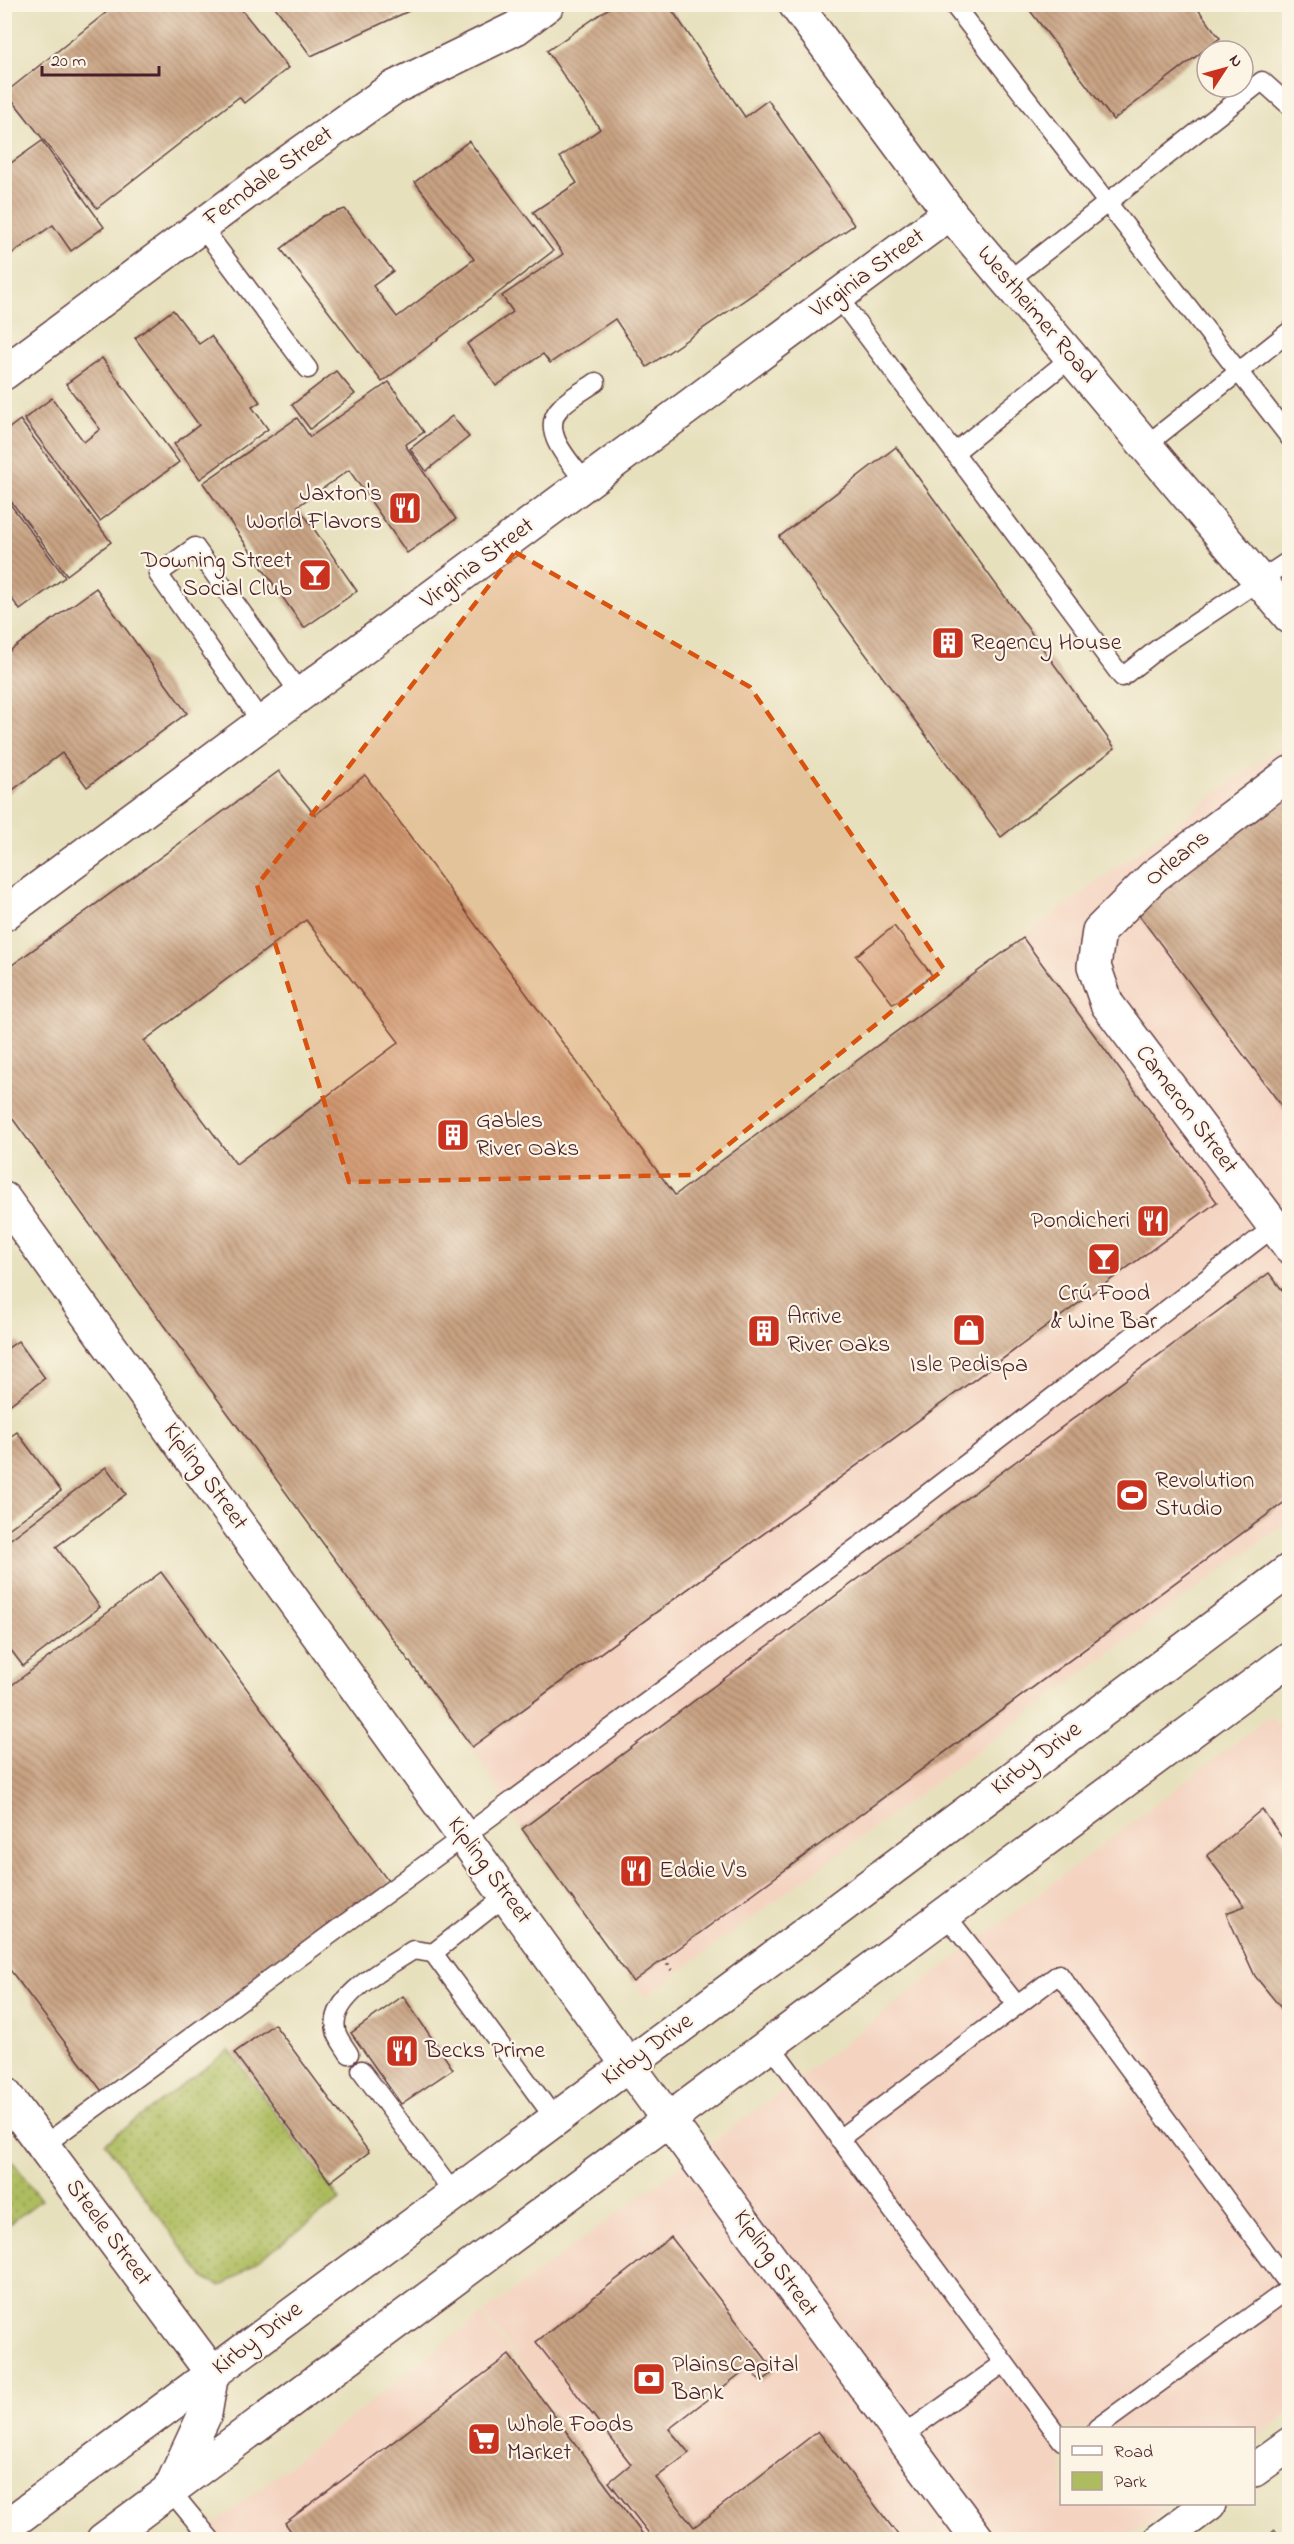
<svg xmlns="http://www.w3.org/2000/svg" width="1294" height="2544" viewBox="0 0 1294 2544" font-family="'Indie Flower',sans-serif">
  <defs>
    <pattern id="green-dots" width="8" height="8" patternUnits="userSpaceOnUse" patternTransform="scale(1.5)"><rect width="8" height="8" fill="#adbc5e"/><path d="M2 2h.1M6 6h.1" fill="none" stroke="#8f984e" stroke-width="1.8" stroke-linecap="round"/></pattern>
    <pattern id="building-back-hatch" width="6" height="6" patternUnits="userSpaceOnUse" patternTransform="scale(1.5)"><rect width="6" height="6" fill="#c8a282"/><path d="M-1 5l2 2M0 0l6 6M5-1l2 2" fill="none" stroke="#a4836b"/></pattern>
  </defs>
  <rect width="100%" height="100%" fill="#fcf5e5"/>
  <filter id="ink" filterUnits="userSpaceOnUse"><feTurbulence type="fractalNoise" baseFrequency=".0167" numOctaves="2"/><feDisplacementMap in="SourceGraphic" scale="12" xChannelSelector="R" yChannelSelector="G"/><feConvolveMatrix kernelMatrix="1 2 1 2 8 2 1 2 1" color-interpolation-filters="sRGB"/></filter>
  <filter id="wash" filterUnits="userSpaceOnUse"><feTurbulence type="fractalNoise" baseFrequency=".008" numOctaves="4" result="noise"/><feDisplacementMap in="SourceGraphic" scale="24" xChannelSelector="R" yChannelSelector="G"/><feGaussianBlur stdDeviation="1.35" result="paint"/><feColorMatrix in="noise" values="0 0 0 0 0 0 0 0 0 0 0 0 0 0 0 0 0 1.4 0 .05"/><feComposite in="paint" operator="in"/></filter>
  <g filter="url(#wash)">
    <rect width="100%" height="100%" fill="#e7e0bd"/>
    <!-- built -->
    <g fill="#f4d3c1">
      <path d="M 1289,740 L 1289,1520 L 645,1997 L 522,1829 L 472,1747 L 282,1486 Z"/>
      <path d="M 1271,1715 L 1289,1739 L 1289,2413 L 1254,2440 L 1254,2428 L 1062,2428 L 1062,2504 L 1170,2504 L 1123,2539 L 650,2539 L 611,2487 L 649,2539 L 194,2540 L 482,2315 L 592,2461 L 484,2313 L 824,2059 Z"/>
    </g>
    <!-- green -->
    <g fill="url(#green-dots)" stroke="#7c6e44" stroke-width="1.5">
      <path d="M 229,2050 L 340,2200 L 226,2284 L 220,2286 L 204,2278 L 105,2143 Z"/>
      <path d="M 5,2151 L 41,2200 L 5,2227 Z"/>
    </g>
    <g id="blocks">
      <!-- building -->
      <g fill="url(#building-back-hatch)" fill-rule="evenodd">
        <path d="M 117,4 L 237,4 L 288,68 L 244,103 L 239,97 L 97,208 L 6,92 Z"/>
        <path d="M 273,4 L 424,4 L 311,56 Z"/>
        <path d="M 615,4 L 668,4 L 745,117 L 768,100 L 854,225 L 647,367 L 615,319 L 550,363 L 543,354 L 496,386 L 467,344 L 513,312 L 502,296 L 563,254 L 533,212 L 577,183 L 560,157 L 600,129 L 547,51 Z"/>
        <path d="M 1025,4 L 1194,4 L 1220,38 L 1113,120 Z"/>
        <path d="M 42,141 L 104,227 L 71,251 L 53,225 L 4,259 L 4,196 L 10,192 L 4,184 L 4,168 Z"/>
        <path d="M 469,141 L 553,251 L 382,382 L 281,249 L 323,216 L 345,209 L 393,271 L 373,286 L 397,317 L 474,259 L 415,182 Z"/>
        <path d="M 173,310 L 199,344 L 211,336 L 260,402 L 252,407 L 268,429 L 200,479 L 174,444 L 199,425 L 135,338 Z"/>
        <path d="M 102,358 L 179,462 L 100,521 L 24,419 L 52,398 L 84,442 L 100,429 L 66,384 Z"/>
        <path d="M 336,371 L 355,394 L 310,429 L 292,405 Z"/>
        <path d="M 389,382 L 424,432 L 405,445 L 456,519 L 407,553 L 349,470 L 298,506 L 357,591 L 304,628 L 203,483 L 297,418 L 310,437 Z"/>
        <path d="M 452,416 L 469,437 L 426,471 L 410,449 Z"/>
        <path d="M 20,420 L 111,542 L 67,575 L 4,492 L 4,432 Z"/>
        <path d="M 896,447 L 1115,748 L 1001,837 L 779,537 Z"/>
        <path d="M 4,496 L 65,577 L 20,610 L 4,588 Z"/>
        <path d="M 96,588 L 187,713 L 87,787 L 62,753 L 6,795 L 4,655 Z"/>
        <path d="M 279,771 L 315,815 L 365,775 L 675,1195 L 1023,938 L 1217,1202 L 472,1747 L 4,1107 L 4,971 ZM 306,920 L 399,1042 L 236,1164 L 144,1041 Z"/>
        <path d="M 1290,789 L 1290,1117 L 1132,906 Z"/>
        <path d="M 894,926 L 932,975 L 893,1004 L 856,956 Z"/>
        <path d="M 1269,1273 L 1290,1300 L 1290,1498 L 633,1982 L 522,1829 Z"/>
        <path d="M 18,1341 L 45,1378 L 4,1409 L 4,1351 Z"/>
        <path d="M 17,1432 L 61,1491 L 4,1532 L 4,1441 Z"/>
        <path d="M 106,1467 L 126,1494 L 56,1547 L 100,1607 L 23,1666 L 4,1641 L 4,1544 Z"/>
        <path d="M 161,1572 L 391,1885 L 104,2094 L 4,1962 L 4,1691 Z"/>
        <path d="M 1262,1809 L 1290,1849 L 1290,2019 L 1255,1976 L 1226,1913 L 1245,1906 L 1207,1856 Z"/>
        <path d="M 403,1996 L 453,2069 L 401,2104 L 351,2033 Z"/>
        <path d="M 274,2024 L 369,2152 L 330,2182 L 234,2053 Z"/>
        <path d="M 671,2237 L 775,2371 L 761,2382 L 749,2367 L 669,2429 L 689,2453 L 656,2478 L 694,2527 L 818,2431 L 902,2540 L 654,2540 L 609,2482 L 631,2464 L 536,2342 Z"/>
        <path d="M 509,2355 L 647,2540 L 297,2540 L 285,2523 Z"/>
        <path d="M 1275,2530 L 1282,2540 L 1263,2540 Z"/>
      </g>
    </g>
  </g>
  <g filter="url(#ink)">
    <use href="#blocks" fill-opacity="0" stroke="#623c41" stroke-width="1.5"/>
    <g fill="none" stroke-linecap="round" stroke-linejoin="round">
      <defs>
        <g id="lane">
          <path d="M 953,4 L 1290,438"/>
          <path d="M 201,226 L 308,369"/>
          <path d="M 1008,281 L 1262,81 L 1290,106"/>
          <path d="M 838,297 L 1122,677 L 1160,647 L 1290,560"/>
          <path d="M 1145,446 L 1290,331"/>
          <path d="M 955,452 L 1072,357"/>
          <path d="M 586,483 C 572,463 537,431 561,407 C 570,397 585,390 596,382"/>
          <path d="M 262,723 L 158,574 L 195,547 L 301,695"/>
          <path d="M 507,1895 L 433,1953 L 555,2119"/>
          <path d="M 944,1913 L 1017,2005"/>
          <path d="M 769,2043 L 1062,2441"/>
          <path d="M 349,2054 C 345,2047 337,2038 336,2030 C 329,1996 388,1967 413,1950 L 433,1953"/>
          <path d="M 361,2070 L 454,2194"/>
          <path d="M 839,2139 L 1059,1974 L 1290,2286"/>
          <path d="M 44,2145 L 867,1540 L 1274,1227"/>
          <path d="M 1097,2428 L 1290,2288"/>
          <path d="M 902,2436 L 1004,2363"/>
          <path d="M 170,2490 L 211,2540"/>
        </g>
        <g id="street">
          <path d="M 4,373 L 270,175 L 393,88 L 516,28 L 548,4"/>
          <path d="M 1290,773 L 1154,876 L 1099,931 L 1094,966 L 1107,1004 L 1290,1247"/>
          <path d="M 4,914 L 950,213"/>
          <path d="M 4,1199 L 628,2065 L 978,2540"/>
          <path d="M 4,2093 L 212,2373"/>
          <path d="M 1254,2470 L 1290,2444"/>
          <path d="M 1160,2540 L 1209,2504"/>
        </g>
        <g id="secondary">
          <path d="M 172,2485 L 205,2414 L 212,2373"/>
          <path d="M 4,2528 L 797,1940 L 1290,1570"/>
          <path d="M 103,2540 L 1290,1658"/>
        </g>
        <path id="primary" d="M 795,4 L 950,213 L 1290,617"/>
      </defs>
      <!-- lane casing -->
      <use href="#lane" stroke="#623c41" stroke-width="21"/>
      <!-- street casing -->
      <use href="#street" stroke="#623c41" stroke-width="36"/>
      <!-- secondary casing -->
      <use href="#secondary" stroke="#623c41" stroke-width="36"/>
      <!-- primary casing -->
      <use href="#primary" stroke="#623c41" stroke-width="36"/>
      <!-- path -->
      <path stroke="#623c41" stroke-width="4" stroke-dasharray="1.5 4.5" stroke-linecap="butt" d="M 664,1959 L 672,1970"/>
      <!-- lane -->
      <use href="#lane" stroke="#fff" stroke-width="18"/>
      <!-- street -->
      <use href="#street" stroke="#fff" stroke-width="33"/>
      <!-- secondary -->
      <use href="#secondary" stroke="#fff" stroke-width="33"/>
      <!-- primary -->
      <use href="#primary" stroke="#fff" stroke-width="33"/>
    </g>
  </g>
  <!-- marked area -->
  <path fill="#d8530f" fill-opacity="0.2" stroke="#d8530f" stroke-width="4.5" stroke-dasharray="12 8" stroke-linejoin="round" d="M 515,552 L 750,687 L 944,969 L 691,1175 L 349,1182 L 257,885 Z"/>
  <!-- icons -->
  <defs>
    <symbol id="restaurant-square" viewBox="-11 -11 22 22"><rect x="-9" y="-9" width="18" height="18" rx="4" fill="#c8321e" stroke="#fcf5e5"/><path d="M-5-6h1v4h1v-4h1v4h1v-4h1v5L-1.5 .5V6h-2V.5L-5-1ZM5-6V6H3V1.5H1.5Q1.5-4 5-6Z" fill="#fff"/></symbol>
    <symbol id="bar-square" viewBox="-11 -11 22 22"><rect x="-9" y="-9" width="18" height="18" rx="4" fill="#c8321e" stroke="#fcf5e5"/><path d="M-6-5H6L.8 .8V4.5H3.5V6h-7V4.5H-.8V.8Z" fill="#fff"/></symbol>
    <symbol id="building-square" viewBox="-11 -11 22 22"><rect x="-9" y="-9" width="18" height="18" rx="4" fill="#c8321e" stroke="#fcf5e5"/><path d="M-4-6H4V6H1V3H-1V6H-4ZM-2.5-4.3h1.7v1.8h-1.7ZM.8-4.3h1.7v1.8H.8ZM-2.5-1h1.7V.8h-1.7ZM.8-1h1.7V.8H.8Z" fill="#fff"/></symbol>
    <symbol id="shop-square" viewBox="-11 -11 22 22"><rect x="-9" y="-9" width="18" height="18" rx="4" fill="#c8321e" stroke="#fcf5e5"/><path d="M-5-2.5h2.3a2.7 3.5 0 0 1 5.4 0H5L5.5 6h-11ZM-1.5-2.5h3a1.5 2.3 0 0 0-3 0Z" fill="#fff"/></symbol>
    <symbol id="stadium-square" viewBox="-11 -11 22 22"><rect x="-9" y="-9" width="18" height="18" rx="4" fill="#c8321e" stroke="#fcf5e5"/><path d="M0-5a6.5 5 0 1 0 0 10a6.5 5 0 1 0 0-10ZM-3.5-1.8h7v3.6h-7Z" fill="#fff"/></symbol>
    <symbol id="bank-square" viewBox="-11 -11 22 22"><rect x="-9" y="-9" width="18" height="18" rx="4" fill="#c8321e" stroke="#fcf5e5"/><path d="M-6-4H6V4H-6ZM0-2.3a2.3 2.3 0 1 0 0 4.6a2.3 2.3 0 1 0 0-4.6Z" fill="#fff"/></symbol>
    <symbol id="supermarket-square" viewBox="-11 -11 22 22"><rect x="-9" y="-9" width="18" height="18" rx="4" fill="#c8321e" stroke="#fcf5e5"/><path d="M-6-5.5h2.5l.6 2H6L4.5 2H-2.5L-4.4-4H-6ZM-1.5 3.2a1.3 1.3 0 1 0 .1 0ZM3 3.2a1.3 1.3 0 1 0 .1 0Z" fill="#fff"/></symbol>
  </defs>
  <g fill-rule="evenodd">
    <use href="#restaurant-square" x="386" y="489" width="38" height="38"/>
    <use href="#bar-square" x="296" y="556" width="38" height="38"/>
    <use href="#building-square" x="929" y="624" width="38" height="38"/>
    <use href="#building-square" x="434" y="1116" width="38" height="38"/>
    <use href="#restaurant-square" x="1134" y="1202" width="38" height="38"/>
    <use href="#bar-square" x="1085" y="1240" width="38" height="38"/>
    <use href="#shop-square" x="950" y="1311" width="38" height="38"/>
    <use href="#building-square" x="745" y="1312" width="38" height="38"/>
    <use href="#stadium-square" x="1113" y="1476" width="38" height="38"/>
    <use href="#restaurant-square" x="617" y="1852" width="38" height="38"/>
    <use href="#restaurant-square" x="383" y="2032" width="38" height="38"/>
    <use href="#bank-square" x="630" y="2360" width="38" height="38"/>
    <use href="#supermarket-square" x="465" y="2420" width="38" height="38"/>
  </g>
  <g text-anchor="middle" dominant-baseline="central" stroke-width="4.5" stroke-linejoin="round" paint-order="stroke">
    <!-- street labels -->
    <g font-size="24" fill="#4a1f2b" stroke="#fcf5e5">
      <text transform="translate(269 177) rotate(-36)">Ferndale Street</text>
      <text transform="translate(868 274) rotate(-36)">Virginia Street</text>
      <text transform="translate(1036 315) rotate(50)">Westheimer Road</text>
      <text transform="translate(478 564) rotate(-37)">Virginia Street</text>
      <text transform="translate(1178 859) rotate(-39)">Orleans</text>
      <text transform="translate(1186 1110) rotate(53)">Cameron Street</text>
      <text transform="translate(205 1477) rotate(54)">Kipling Street</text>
      <text transform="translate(1037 1759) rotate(-37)">Kirby Drive</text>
      <text transform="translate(489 1871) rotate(54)">Kipling Street</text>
      <text transform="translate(648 2050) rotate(-36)">Kirby Drive</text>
      <text transform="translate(108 2233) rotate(53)">Steele Street</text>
      <text transform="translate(775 2264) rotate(54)">Kipling Street</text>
      <text transform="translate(258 2339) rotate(-37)">Kirby Drive</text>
    </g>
    <!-- poi labels -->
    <g font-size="24" fill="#4a1f2b" stroke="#fcf5e5" text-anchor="start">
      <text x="382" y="494" text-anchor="end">Jaxton's<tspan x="382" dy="28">World Flavors</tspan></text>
      <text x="292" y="561" text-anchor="end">Downing Street<tspan x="292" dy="28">Social Club</tspan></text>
      <text x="971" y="643">Regency House</text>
      <text x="476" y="1121">Gables<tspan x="476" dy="28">River Oaks</tspan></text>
      <text x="1130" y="1221" text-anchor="end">Pondicheri</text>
      <text x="1104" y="1294" text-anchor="middle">Crú Food<tspan x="1104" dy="28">&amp; Wine Bar</tspan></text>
      <text x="787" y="1317">Arrive<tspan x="787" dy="28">River Oaks</tspan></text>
      <text x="969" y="1365" text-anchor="middle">Isle Pedispa</text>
      <text x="1155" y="1481">Revolution<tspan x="1155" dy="28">Studio</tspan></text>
      <text x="659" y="1871">Eddie V's</text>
      <text x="425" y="2051">Becks Prime</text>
      <text x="672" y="2365">PlainsCapital<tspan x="672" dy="28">Bank</tspan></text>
      <text x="507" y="2425">Whole Foods<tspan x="507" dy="28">Market</tspan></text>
    </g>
  </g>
  <!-- margin -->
  <rect width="1294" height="2544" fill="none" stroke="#fcf5e5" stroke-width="24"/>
  <!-- legend -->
  <rect x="1060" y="2427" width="195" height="78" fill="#fcf5e5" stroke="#b59f9b" stroke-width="1.5"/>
  <rect x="1072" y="2446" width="30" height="9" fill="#ffffff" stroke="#b59f9b" stroke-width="1.5"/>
  <text x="1114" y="2457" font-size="18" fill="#4a1f2b">Road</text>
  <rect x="1072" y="2472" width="30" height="18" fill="#adbc5e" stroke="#b59f9b" stroke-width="1.5"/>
  <text x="1114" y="2487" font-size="18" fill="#4a1f2b">Park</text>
  <!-- north arrow -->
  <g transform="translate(1225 69) rotate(54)"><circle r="28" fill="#fcf5e5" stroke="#b59f9b" stroke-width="1.5"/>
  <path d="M0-4.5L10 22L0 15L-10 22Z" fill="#c8321e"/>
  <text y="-9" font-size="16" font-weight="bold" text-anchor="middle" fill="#4a1f2b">N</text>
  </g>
  <!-- scale -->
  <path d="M42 66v9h117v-9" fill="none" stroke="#4a1f2b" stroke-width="3"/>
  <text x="51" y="66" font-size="18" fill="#4a1f2b" stroke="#fcf5e5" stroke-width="4.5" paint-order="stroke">20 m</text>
</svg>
